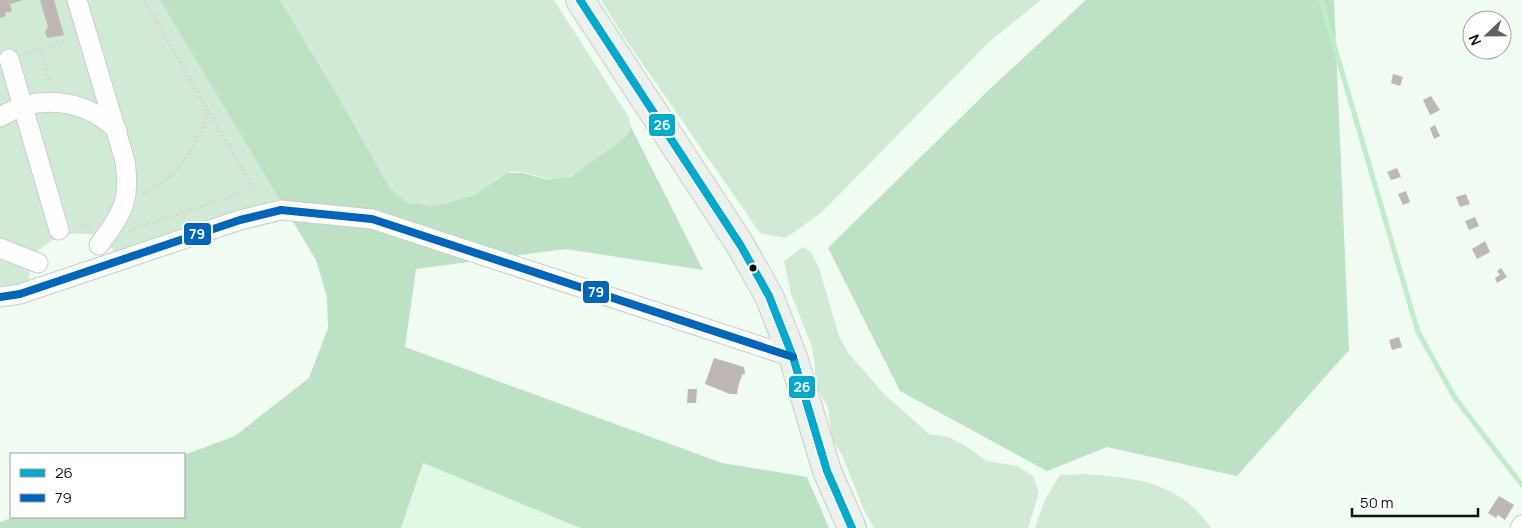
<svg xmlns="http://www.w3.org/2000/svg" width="1522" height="528" viewBox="0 0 1522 528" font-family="Manrope,sans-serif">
  <rect width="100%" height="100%" fill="#f0fbf2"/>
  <!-- built -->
  <path fill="#e0f9e4" d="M 422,463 L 580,528 L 401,528 Z"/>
  <!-- green -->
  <g fill="#d1ead5">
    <path d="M 0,0 L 160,0 L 281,201 L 115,253 L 100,235 C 60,232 62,232 30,257 L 29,282 L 0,290 Z"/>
    <path d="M 280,0 L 554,0 L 628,116 C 629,120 631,125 631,128 C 629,141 572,179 559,180 C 542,181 523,167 507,173 C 496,178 485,189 475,194 C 454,205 419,212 398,198 C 380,185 348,114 335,91 C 317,60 298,30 280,0 Z"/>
    <path d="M 601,0 L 1041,0 L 989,42 L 822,212 L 786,238 L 760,233 L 624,37 Z"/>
    <path d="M 803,247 L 811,252 L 819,268 L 839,336 L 849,354 L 884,394 L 929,434 L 949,437 L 964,445 L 987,461 L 1018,466 L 1033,476 L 1039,492 L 1028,528 L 874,528 L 862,506 L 843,457 L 832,439 L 828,408 L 814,381 L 815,364 L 811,344 L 791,294 L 784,261 Z"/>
    <path d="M 1085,474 C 1137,478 1179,482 1211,528 L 1035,528 L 1044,501 L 1060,475 Z"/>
  </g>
  <!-- forest -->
  <g fill="#bce1c4">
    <path d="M 160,0 L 280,0 L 335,91 L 390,189 L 408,203 L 431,206 L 445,204 L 474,195 L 507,173 L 523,173 L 549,180 L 570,177 L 613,147 L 628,134 L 631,127 L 703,270 L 565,249 L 416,269 L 405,347 L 722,463 L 807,477 L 829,528 L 580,528 L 423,463 L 401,528 L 0,528 L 0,522 L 14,517 L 184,517 L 184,455 L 235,436 L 309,378 L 328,328 L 327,297 L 316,260 Z"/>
    <path d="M 1086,0 L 1334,0 L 1349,350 L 1237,476 L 1107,447 L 1047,471 L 900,391 L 828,248 L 993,86 Z"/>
  </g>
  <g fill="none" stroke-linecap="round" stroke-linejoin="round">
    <!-- stream -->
    <path stroke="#c0ecc9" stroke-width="5" d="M 1321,0 L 1418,332 L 1455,398 L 1522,485"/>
  </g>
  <!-- building -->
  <g fill="#bfb7b3">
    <path d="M 0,0 L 23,0 L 10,4 L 12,11 L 5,13 L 6,16 L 0,18 Z"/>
    <path d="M 40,0 L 54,0 L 64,35 L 47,38 L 45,32 L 48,27 Z"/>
    <path d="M 1393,74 L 1403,77 L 1400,86 L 1391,83 Z"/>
    <path d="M 1431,96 L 1440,110 L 1430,115 L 1423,100 Z"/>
    <path d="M 1435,125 L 1440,136 L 1434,139 L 1430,128 Z"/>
    <path d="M 1397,168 L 1401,177 L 1391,180 L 1387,172 Z"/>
    <path d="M 1406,191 L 1410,202 L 1403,205 L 1398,194 Z"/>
    <path d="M 1466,194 L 1470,204 L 1460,207 L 1456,197 Z"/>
    <path d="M 1475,217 L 1479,226 L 1469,230 L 1465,221 Z"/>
    <path d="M 1485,241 L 1490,252 L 1477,259 L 1472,249 Z"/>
    <path d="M 1501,268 L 1507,277 L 1497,283 L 1495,278 L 1500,275 L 1497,271 Z"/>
    <path d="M 1399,337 L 1402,347 L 1392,350 L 1389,340 Z"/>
    <path d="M 714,358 L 744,367 L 745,374 L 742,375 L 738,387 L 737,394 L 730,394 L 705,384 Z"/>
    <path d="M 688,389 L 697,389 L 696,403 L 687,403 Z"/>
    <path d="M 1499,496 L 1514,505 L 1505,520 L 1498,515 L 1496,518 L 1488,513 Z"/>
  </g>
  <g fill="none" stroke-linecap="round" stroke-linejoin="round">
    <defs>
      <g id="street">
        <path d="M 77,0 L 125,161 C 131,202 122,213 99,245"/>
        <path d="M 9,59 L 59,230"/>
        <path d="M 0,117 C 38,93 85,99 117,130"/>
        <path d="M 0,248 L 38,263"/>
        <path d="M 0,297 L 20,294 L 240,220 L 281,210 L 372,219 L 793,357"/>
        <path d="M 1520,528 L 1522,525"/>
      </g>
      <path id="secondary" d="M 580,0 L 741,246 L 769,296 L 793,357 L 827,471 L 852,528"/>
    </defs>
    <!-- street casing -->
    <use href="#street" stroke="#c5d0c7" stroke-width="21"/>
    <!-- secondary casing -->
    <use href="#secondary" stroke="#c5d0c7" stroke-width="30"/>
    <!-- path -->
    <g stroke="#d5d9d6" stroke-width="3" stroke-dasharray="2.5 2.5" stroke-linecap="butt">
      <path d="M 40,49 L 51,85"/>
      <path d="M 24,54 L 71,39"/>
      <path d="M 143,194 C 177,179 198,145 208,111"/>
      <path d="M 74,227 L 90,227"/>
      <path d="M 129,231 L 250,190 L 253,187 L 144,0"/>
    </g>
    <!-- street -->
    <use href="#street" stroke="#fdfefd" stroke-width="19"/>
    <!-- secondary -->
    <use href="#secondary" stroke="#ecf1ed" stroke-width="28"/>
    <defs>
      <path id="bus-1" d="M 580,0 L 741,246 L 769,296 L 793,357 L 827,471 L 852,528"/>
      <path id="bus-2" d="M 0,297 L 20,294 L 240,220 L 281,210 L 372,219 L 793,357"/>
    </defs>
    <!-- bus-1 casing -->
    <use href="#bus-1" stroke="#fff" stroke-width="11"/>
    <!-- bus-2 casing -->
    <use href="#bus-2" stroke="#fff" stroke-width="11"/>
    <!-- bus-1 -->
    <use href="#bus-1" stroke="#00a9ce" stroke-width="8"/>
    <!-- bus-2 -->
    <use href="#bus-2" stroke="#0065bd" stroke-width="8"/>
  </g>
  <!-- markers -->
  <circle fill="#09140b" stroke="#fff" stroke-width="2" cx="753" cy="268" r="4.5"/>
  <g stroke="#fff" stroke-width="2">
    <rect x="648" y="113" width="28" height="24" rx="5" fill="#00a9ce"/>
    <rect x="183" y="222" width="29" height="24" rx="5" fill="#0065bd"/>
    <rect x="582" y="280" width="28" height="24" rx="5" fill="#0065bd"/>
    <rect x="788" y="375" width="28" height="24" rx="5" fill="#00a9ce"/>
  </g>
  <g font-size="14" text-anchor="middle" font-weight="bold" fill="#fff">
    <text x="662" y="130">26</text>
    <text x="197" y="239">79</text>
    <text x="596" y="297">79</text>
    <text x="802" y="392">26</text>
  </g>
  <!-- legend -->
  <rect x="10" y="453" width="175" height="65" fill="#ffffff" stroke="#9da19d"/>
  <rect x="20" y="469" width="25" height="8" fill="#00a9ce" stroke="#9da19d"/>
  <text x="55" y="478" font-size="15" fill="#09140b">26</text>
  <rect x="20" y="494" width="25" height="8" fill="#0065bd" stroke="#9da19d"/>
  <text x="55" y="503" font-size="15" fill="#09140b">79</text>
  <!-- north arrow -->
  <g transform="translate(1487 35) rotate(248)"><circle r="24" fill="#ffffff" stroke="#9da19d"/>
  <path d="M0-4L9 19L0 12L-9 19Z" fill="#5a655c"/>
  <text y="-8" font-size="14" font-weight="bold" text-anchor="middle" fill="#09140b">N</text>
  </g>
  <!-- scale -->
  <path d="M1352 508v8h126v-8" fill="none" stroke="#09140b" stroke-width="2.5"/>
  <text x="1360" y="508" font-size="15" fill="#09140b" stroke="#ffffff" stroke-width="4" paint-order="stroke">50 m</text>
</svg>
